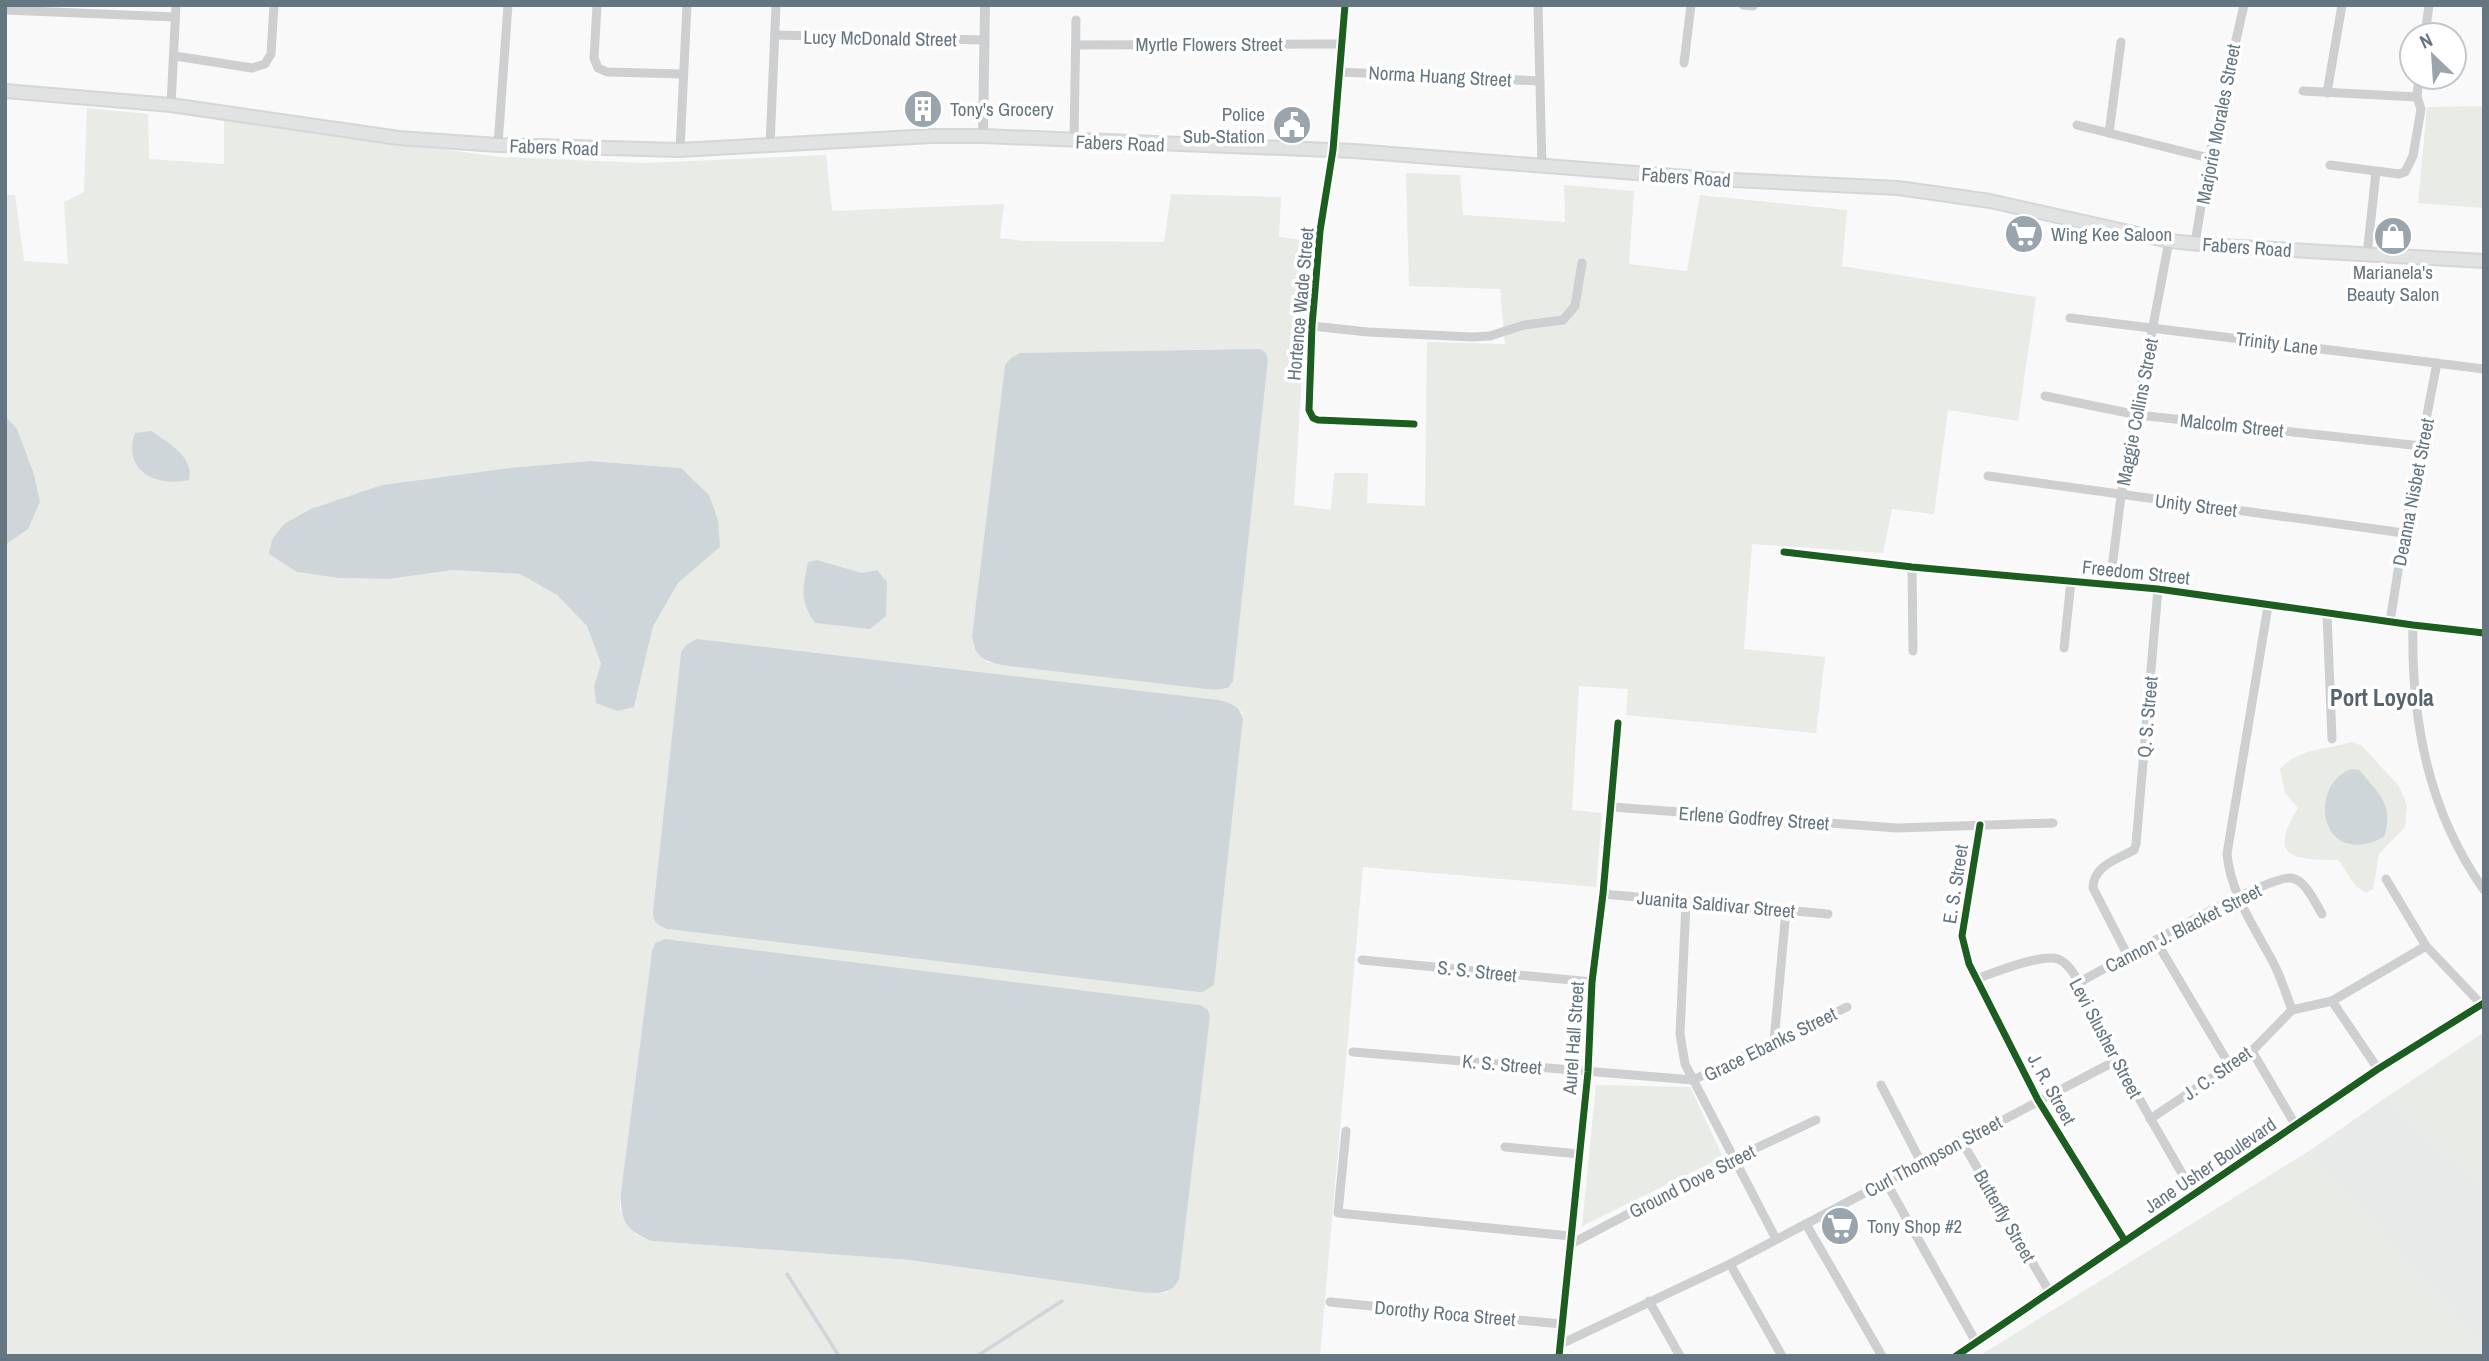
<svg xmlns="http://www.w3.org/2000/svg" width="2489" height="1361" viewBox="0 0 2489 1361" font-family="'Archivo Narrow',sans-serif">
  <rect width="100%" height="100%" fill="#f9f9f9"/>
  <!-- built -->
  <path fill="#e8e9e9" d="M 2384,1099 L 2484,1191 L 2484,1346 L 2309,1151 Z"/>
  <!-- green -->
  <g fill="#e8ebe6" fill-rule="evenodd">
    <path d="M 2484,106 L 2484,208 L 2418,203 L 2427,107 Z"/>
    <path d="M 87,108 L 148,114 L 149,159 L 224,164 L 224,118 L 499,157 L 646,163 L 826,155 L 832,211 L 1004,204 L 1000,238 L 1023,241 L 1164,242 L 1171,194 L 1281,197 L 1279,237 L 1310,241 L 1294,505 L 1331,510 L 1334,473 L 1368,473 L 1367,503 L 1425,506 L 1427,342 L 1505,344 L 1500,289 L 1409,286 L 1406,173 L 1460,175 L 1463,215 L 1565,222 L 1564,185 L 1634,191 L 1629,264 L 1687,271 L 1700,195 L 1847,210 L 1842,266 L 2036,297 L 2018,421 L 1948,410 L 1934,514 L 1892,509 L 1883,553 L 1752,544 L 1744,649 L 1825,657 L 1816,733 L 1626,715 L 1628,689 L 1579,686 L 1572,810 L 1602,813 L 1596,887 L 1363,867 L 1320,1356 L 5,1356 L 5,545 L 28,528 L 40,502 L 34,474 L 17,430 L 5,416 L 5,195 L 15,195 L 24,261 L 68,264 L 64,202 L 84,192 ZM 1266,353 L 1268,360 L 1233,681 L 1228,688 L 1215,690 L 987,662 L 973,646 L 972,636 L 1005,366 ZM 590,461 L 681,468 L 720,547 L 678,583 L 653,628 L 634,706 L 617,711 L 596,702 L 594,686 L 601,664 L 587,626 L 557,595 L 520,574 L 453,570 L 389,579 L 338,578 L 297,572 L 348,498 L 382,485 L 509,468 ZM 817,560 L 862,573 L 837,625 L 815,623 ZM 697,639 L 1219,700 L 1242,712 L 1243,719 L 1214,985 L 1203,992 L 1198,992 L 667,929 L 653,911 L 681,652 L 687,644 ZM 665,939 L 1199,1005 L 1208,1010 L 1210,1017 L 1179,1280 L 1166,1293 L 1158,1293 L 910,1260 L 652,1241 L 636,1235 L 620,1209 L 621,1192 L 652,951 L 655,943 Z"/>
    <path d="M 2352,742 L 2362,746 L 2399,786 L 2407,805 L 2405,827 L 2379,854 L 2373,889 L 2366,893 C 2349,883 2350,874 2338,860 C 2294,860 2267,859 2298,808 L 2285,793 L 2280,769 C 2299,748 2326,750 2352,742 Z"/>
    <path d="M 2484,1032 L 2484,1191 L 2384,1099 Z"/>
    <path d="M 1596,1085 L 1690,1087 L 1723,1157 L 1582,1226 Z"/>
    <path d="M 2309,1151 L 2484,1346 L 2484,1356 L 1979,1356 Z"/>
  </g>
  <!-- water -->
  <g fill="#ced6d9">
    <path d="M 1260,349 L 1266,353 L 1268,360 L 1233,681 L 1228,688 L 1215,690 L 1002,665 C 983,661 974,656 972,636 L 1005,365 L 1011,358 L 1020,353 Z"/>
    <path d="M 5,416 L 17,429 L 34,474 L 40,502 L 28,529 L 5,545 Z"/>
    <path d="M 151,431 C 167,442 195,457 189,480 C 156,488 122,470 135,433 Z"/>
    <path d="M 590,461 L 681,468 L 709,495 L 718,520 L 720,547 L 678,583 L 653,627 L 634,707 L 617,711 L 596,703 L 594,686 L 601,664 L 587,626 L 557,595 L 520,574 L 453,570 L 389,579 L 338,578 L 297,572 L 269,554 L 272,540 L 284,524 L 311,509 L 382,485 L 509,468 Z"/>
    <path d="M 817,560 L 862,573 L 877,570 L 887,582 L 886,616 L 870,629 L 815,623 C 799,599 803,589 808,562 Z"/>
    <path d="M 697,639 L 1219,700 C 1231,703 1240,706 1243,719 L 1214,985 L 1203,992 L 1198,992 L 667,929 C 658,925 653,923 653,911 L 681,652 L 687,644 Z"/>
    <path d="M 2351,769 L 2359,770 C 2378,792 2395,806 2384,837 C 2321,870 2306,787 2351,769 Z"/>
    <path d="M 665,939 L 1200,1005 L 1208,1010 L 1210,1017 L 1179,1280 C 1169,1296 1158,1293 1140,1292 L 910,1260 L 652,1241 C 626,1231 620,1220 621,1192 L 652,951 L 655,943 Z"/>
  </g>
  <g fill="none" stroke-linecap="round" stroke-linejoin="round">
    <!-- stream -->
    <g stroke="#ced6d9" stroke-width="3.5">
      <path d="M 787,1274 L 839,1356"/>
      <path d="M 977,1356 L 1062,1301"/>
    </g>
    <defs>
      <path id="secondary" d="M 5,91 L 171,105 L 399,138 L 498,145 L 680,150 L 931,136 L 983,136 L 1354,151 L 1712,179 L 1898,188 L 1990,201 L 2169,241 L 2222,246 L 2484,261"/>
    </defs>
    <!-- secondary casing -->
    <use href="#secondary" stroke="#d5d6d7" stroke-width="16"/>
    <!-- minor -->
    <g stroke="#cecfd0" stroke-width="9">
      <path d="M 597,5 L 594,58 L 598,68 L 607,72 L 683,74"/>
      <path d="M 1345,5 L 1333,150 L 1320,231 L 1312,326 L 1309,410 L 1313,418 L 1318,420 L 1414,424"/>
      <path d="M 1538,5 L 1542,167"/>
      <path d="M 1743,5 L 1753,6"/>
      <path d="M 5,10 L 175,17"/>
      <path d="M 775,35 L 984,40"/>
      <path d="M 2425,35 L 2429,5"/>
      <path d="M 1077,45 L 1342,44"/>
      <path d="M 175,56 L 252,68 L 265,64 L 271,54 L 274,5"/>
      <path d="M 1684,63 L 1691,5"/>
      <path d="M 1339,72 L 1540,81"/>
      <path d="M 2303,91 L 2417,97"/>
      <path d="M 2327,93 L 2342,5"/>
      <path d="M 171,105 L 176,5"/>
      <path d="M 2077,125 L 2209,158"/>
      <path d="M 2109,133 L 2121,42"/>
      <path d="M 1074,141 L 1076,20"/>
      <path d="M 498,145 L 508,5"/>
      <path d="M 770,146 L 776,5"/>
      <path d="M 680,150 L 687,5"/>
      <path d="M 2330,165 L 2399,174 L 2405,172 L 2413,156 L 2421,109 L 2417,97 L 2419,77"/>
      <path d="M 2195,243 L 2209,158 L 2244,5"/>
      <path d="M 2367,255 L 2376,172"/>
      <path d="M 2070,318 L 2484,369"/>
      <path d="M 1312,326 L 1368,332 L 1472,337 L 1490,336 L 1524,325 L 1563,320 L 1575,306 L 1582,263"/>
      <path d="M 2045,396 L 2138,415 L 2421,446"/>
      <path d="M 1988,476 L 2404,533"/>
      <path d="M 1784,552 L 1912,567 L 1913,651"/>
      <path d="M 2110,584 L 2121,496 L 2169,241"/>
      <path d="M 2268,606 L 2227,854 C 2231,895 2255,928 2274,964 C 2281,978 2286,994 2292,1010"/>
      <path d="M 2327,613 L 2332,739"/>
      <path d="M 2390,622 L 2404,533 L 2437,363"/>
      <path d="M 2413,625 C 2411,720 2428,811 2484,890"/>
      <path d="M 2064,648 L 2071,581"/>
      <path d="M 1612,807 L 1897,828 L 2053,823"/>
      <path d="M 1980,825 L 1962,936 L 1969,964 L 2038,1100 L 2125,1241"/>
      <path d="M 2386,879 L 2426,946 L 2482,1005"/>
      <path d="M 1603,894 L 1828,914"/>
      <path d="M 1686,903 L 1680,1034 L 1685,1064 L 1776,1239"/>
      <path d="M 2156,941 L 2230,1066"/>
      <path d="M 2128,956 L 2093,888 C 2093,866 2117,859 2134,850 L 2136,844 L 2158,589"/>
      <path d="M 1362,960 L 1592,982"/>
      <path d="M 1976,979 C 1993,973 2042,953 2058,959 C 2074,965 2083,993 2090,1007 C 2122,1071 2158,1132 2194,1194"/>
      <path d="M 2078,983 C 2110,966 2266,875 2291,878 C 2305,879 2315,903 2322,914"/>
      <path d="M 2332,1001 L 2378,1069"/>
      <path d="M 1774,1041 L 1786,911"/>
      <path d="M 2252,1051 L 2296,1126"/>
      <path d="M 1353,1052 L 1693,1080 L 1847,1007"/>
      <path d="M 1881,1085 L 1921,1162"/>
      <path d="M 2150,1119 L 2252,1051 L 2292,1010 L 2332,1001 L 2426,946"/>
      <path d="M 1346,1131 L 1338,1213 L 1570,1236"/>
      <path d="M 1961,1140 L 2049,1291"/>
      <path d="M 1505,1147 L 1579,1154"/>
      <path d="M 1886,1182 L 1976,1342"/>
      <path d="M 1806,1224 L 1882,1356"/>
      <path d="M 1569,1245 L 1735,1158 L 1816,1120"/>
      <path d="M 1730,1264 L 1782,1356"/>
      <path d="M 1649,1301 L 1680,1356"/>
      <path d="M 1330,1302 L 1561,1324"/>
      <path d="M 1561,1344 L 1730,1264 L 2117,1060"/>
      <path d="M 1559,1356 L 1588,1072 L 1592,982 L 1603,894 L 1618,723"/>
    </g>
    <!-- tertiary -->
    <g stroke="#cecfd0" stroke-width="10">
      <path d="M 983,136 L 985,5"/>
      <path d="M 1912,567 L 2158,589 L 2413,625 L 2484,633"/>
      <path d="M 1956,1356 L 2378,1069 L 2484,1003"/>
    </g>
    <!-- secondary -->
    <use href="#secondary" stroke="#e1e2e2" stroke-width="12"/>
    <defs>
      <g id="cycleway">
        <path d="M 1345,5 L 1333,150 L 1320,231 L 1312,326 L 1309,410 L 1313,418 L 1318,420 L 1414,424"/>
        <path d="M 1784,552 L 1912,567 L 2158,589 L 2413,625 L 2484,633"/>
        <path d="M 1980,825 L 1962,936 L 1969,964 L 2038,1100 L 2125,1241"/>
        <path d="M 1559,1356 L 1588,1072 L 1592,982 L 1603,894 L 1618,723"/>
        <path d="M 1956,1356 L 2378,1069 L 2484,1003"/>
      </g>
    </defs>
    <!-- cycleway casing -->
    <use href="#cycleway" stroke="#fff" stroke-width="11"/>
    <!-- cycleway -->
    <use href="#cycleway" stroke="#1b5e20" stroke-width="7"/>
  </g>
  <!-- icons -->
  <defs>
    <symbol id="building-disc" viewBox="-11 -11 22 22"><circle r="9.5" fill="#99a4ac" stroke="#fff"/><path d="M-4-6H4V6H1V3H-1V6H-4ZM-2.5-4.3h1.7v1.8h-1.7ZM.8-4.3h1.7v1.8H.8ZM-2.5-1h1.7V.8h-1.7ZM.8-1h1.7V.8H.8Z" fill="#fff"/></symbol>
    <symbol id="civic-disc" viewBox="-11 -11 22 22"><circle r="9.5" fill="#99a4ac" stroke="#fff"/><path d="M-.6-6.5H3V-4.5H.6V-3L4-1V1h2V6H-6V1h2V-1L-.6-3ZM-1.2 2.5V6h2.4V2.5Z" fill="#fff"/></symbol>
    <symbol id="supermarket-disc" viewBox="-11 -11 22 22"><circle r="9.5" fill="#99a4ac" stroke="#fff"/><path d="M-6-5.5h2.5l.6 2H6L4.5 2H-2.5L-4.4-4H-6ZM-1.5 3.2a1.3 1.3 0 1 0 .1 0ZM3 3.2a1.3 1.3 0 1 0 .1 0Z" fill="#fff"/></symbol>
    <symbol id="shop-disc" viewBox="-11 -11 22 22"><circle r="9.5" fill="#99a4ac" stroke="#fff"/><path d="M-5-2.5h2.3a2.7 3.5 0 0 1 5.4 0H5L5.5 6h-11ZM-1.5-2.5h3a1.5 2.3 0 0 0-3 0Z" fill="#fff"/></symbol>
  </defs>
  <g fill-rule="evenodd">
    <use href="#building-disc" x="901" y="87" width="44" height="44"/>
    <use href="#civic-disc" x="1270" y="103" width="44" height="44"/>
    <use href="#supermarket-disc" x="2002" y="212" width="44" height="44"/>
    <use href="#shop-disc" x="2371" y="214" width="44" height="44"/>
    <use href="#supermarket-disc" x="1818" y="1204" width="44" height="44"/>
  </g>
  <g text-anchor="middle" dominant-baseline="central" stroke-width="7" stroke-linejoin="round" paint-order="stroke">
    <!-- street labels -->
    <g font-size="19" fill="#657683" stroke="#fff">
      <text transform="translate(880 38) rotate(1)">Lucy McDonald Street</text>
      <text x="1209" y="44">Myrtle Flowers Street</text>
      <text transform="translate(1440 76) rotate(3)">Norma Huang Street</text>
      <text transform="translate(2218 124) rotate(-79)">Marjorie Morales Street</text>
      <text transform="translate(1120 143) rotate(2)">Fabers Road</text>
      <text transform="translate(554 147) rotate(2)">Fabers Road</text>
      <text transform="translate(1686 177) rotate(4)">Fabers Road</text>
      <text transform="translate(2247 247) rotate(4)">Fabers Road</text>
      <text transform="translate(1300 304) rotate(-85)">Hortence Wade Street</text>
      <text transform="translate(2277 343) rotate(7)">Trinity Lane</text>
      <text transform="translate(2137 412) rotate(-79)">Maggie Collins Street</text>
      <text transform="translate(2232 425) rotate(6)">Malcolm Street</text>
      <text transform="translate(2413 492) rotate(-79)">Deanna Nisbet Street</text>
      <text transform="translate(2196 505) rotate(7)">Unity Street</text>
      <text transform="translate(2136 572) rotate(6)">Freedom Street</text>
      <text transform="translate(2147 717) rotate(-85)">Q. S. Street</text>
      <text transform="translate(1754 818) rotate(4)">Erlene Godfrey Street</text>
      <text transform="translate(1955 884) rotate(-81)">E. S. Street</text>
      <text transform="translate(1716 904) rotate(5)">Juanita Saldivar Street</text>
      <text transform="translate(2183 928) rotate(-27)">Cannon J. Blacket Street</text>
      <text transform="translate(1477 971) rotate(6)">S. S. Street</text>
      <text transform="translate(1573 1038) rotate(-86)">Aurel Hall Street</text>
      <text transform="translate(2106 1038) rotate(62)">Levi Slusher Street</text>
      <text transform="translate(1770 1044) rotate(-26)">Grace Ebanks Street</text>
      <text transform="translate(1502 1064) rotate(5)">K. S. Street</text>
      <text transform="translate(2217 1073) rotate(-35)">J. C. Street</text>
      <text transform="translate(2052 1089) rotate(61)">J. R. Street</text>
      <text transform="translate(1933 1156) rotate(-28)">Curl Thompson Street</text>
      <text transform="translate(2210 1165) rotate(-34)">Jane Usher Boulevard</text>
      <text transform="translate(1692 1181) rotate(-27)">Ground Dove Street</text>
      <text transform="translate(2005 1216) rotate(60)">Butterfly Street</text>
      <text transform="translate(1445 1313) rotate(5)">Dorothy Roca Street</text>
    </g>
    <!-- poi labels -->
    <g font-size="19" fill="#657683" stroke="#fff" text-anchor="start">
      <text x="950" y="109">Tony's Grocery</text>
      <text x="1265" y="114" text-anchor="end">Police<tspan x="1265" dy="22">Sub-Station</tspan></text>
      <text x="2051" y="234">Wing Kee Saloon</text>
      <text x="2393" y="272" text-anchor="middle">Marianela's<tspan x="2393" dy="22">Beauty Salon</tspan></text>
      <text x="1867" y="1226">Tony Shop #2</text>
    </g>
    <!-- quarter labels -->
    <g font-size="23" font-weight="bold" fill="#57646e" stroke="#fff">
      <text x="2382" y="697">Port Loyola</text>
    </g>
  </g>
  <!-- border -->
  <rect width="2489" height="1361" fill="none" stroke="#657683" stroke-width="14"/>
  <!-- north arrow -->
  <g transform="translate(2433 56) rotate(335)"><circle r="33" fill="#ffffff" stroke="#c1c8cd" stroke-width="2"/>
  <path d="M0-5L12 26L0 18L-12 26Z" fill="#99a4ac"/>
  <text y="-10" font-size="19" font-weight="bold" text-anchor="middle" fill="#657683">N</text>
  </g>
</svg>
